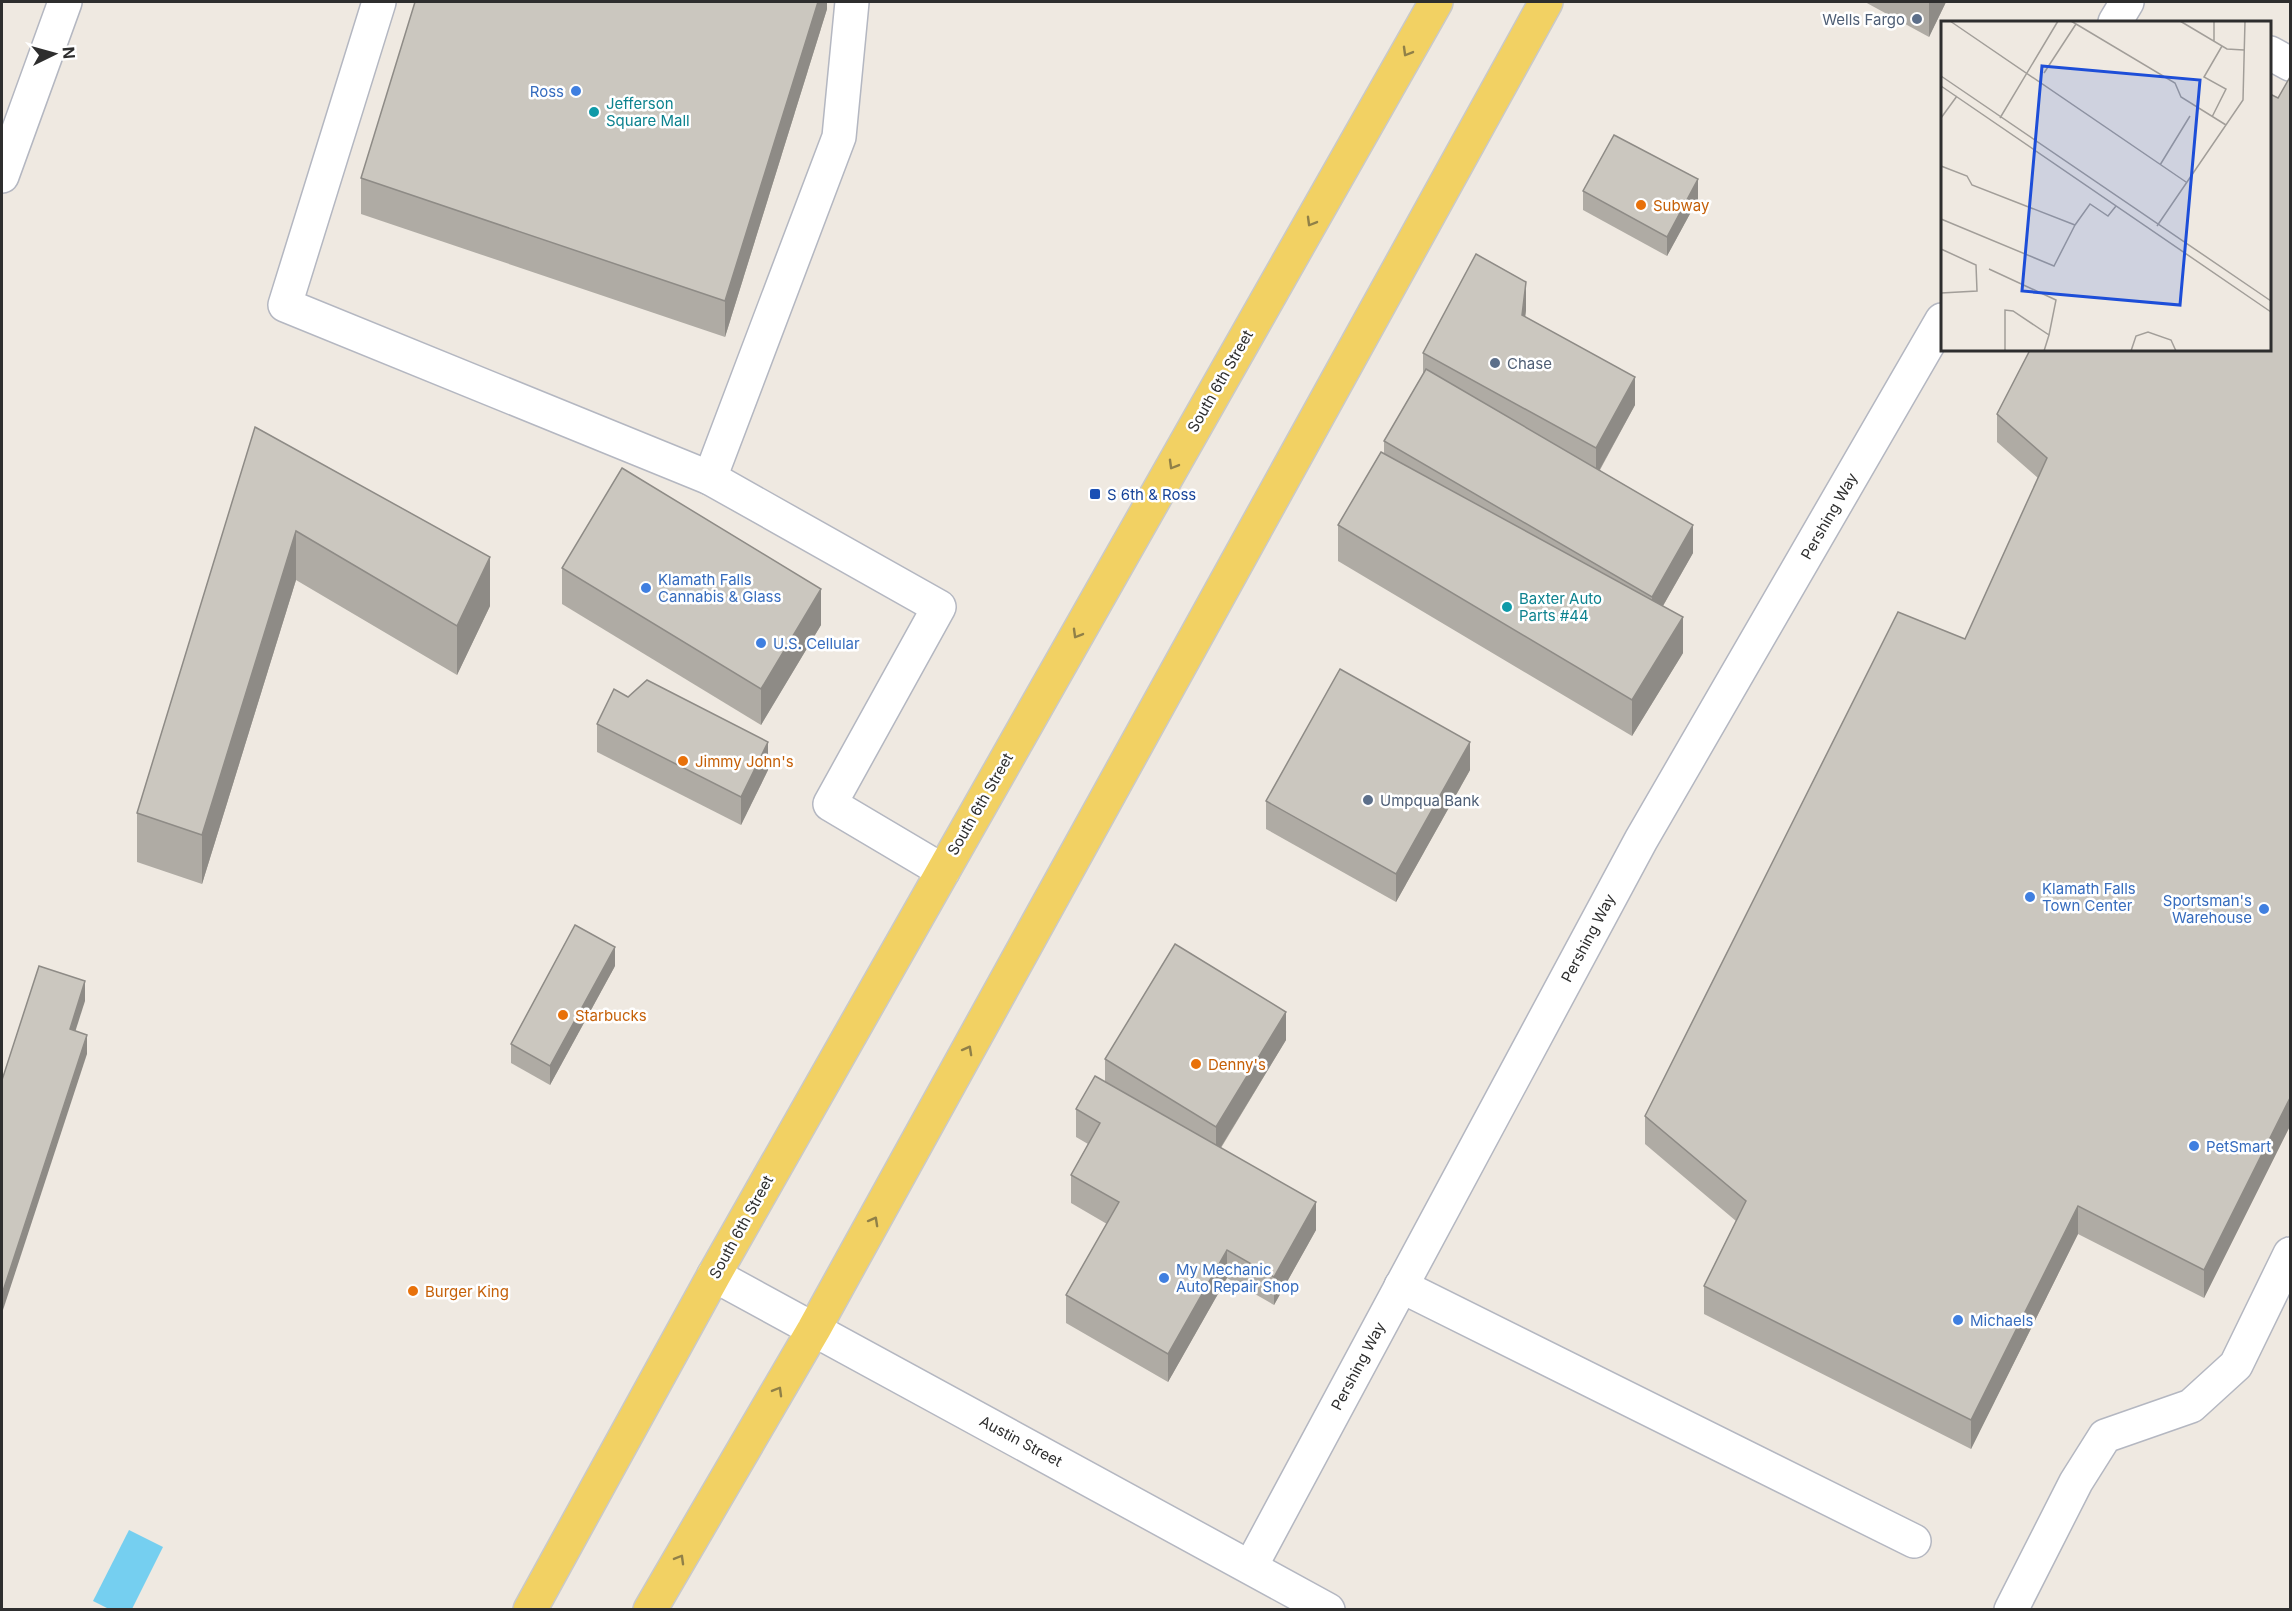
<svg xmlns="http://www.w3.org/2000/svg" width="2292" height="1611" viewBox="0 0 2292 1611" font-family="Inter,sans-serif">
  <rect width="100%" height="100%" fill="#efe9e1"/>
  <!-- water -->
  <path fill="#75cff0" d="M 129,1530 L 163,1547 L 132,1609 L 109,1609 L 93,1601 Z"/>
  <g fill="none" stroke-linecap="round" stroke-linejoin="round">
    <defs>
      <g id="minor">
        <path d="M 379,2 L 285,305 L 710,478"/>
        <path d="M 852,2 L 839,137 L 710,478 L 939,607 L 830,804 L 943,871"/>
        <path d="M 2115,22 L 2127,2"/>
        <path d="M 2270,53 L 2290,64"/>
        <path d="M 2,176 L 65,2"/>
        <path d="M 714,1275 L 1328,1610"/>
        <path d="M 1401,1286 L 1914,1541"/>
        <path d="M 1251,1566 L 1641,840 L 1942,320"/>
        <path d="M 2011,1610 L 2076,1482 L 2105,1436 L 2191,1406 L 2236,1365 L 2290,1254"/>
      </g>
      <g id="major">
        <path d="M 530,1610 L 714,1275 L 1436,2"/>
        <path d="M 650,1610 L 814,1329 L 1546,2"/>
      </g>
    </defs>
    <!-- minor casing -->
    <use href="#minor" stroke="#b4b7c1" stroke-width="36"/>
    <!-- major casing -->
    <use href="#major" stroke="#c9c9c9" stroke-width="36"/>
    <!-- minor -->
    <use href="#minor" stroke="#fff" stroke-width="33"/>
    <!-- major -->
    <use href="#major" stroke="#f2d163" stroke-width="33"/>
  </g>
  <!-- wall -->
  <g fill="#afaba4">
    <path d="M 827,2 L 827,9 L 725,337 L 361,214 L 361,178 Z"/>
    <path d="M 1865,2 L 1946,2 L 1929,37 Z"/>
    <path d="M 2290,77 L 2290,1126 L 2204,1298 L 2078,1234 L 1971,1449 L 1704,1314 L 1704,1286 L 1736,1221 L 1645,1144 L 1645,1116 L 1965,639 L 2038,478 L 1997,442 L 1997,414 L 2270,350 L 2278,98 Z"/>
    <path d="M 1583,191 L 1698,199 L 1667,256 L 1583,210 Z"/>
    <path d="M 1526,310 L 1525,317 L 1635,405 L 1600,470 L 1693,553 L 1663,606 L 1683,653 L 1632,736 L 1338,561 L 1338,525 L 1384,454 L 1384,441 L 1423,374 L 1423,353 Z"/>
    <path d="M 255,427 L 490,606 L 457,675 L 296,580 L 202,884 L 137,862 L 137,813 Z"/>
    <path d="M 562,568 L 821,625 L 761,725 L 562,604 Z"/>
    <path d="M 597,724 L 768,770 L 741,825 L 597,752 Z"/>
    <path d="M 1470,770 L 1396,902 L 1266,829 L 1266,801 Z"/>
    <path d="M 615,966 L 550,1085 L 511,1063 L 511,1044 Z"/>
    <path d="M 1286,1040 L 1221,1148 L 1316,1230 L 1274,1305 L 1227,1278 L 1168,1382 L 1066,1323 L 1066,1295 L 1107,1224 L 1071,1203 L 1071,1175 L 1088,1144 L 1076,1137 L 1076,1109 L 1105,1082 L 1105,1059 Z"/>
  </g>
  <!-- shaded-wall -->
  <g fill="#8e8b86">
    <path d="M 818,2 L 827,2 L 827,9 L 725,337 L 725,301 Z"/>
    <path d="M 1929,2 L 1946,2 L 1929,37 Z"/>
    <path d="M 1698,179 L 1698,199 L 1667,256 L 1667,237 Z"/>
    <path d="M 1526,282 L 1526,310 L 1522,343 L 1522,315 Z"/>
    <path d="M 1635,377 L 1635,405 L 1596,476 L 1596,448 Z"/>
    <path d="M 1693,525 L 1693,553 L 1652,625 L 1652,597 Z"/>
    <path d="M 296,531 L 296,580 L 202,884 L 202,835 Z"/>
    <path d="M 490,557 L 490,606 L 457,675 L 457,626 Z"/>
    <path d="M 821,589 L 821,625 L 761,725 L 761,689 Z"/>
    <path d="M 1683,617 L 1683,653 L 1632,736 L 1632,700 Z"/>
    <path d="M 768,742 L 768,770 L 741,825 L 741,797 Z"/>
    <path d="M 1470,742 L 1470,770 L 1396,902 L 1396,874 Z"/>
    <path d="M 615,947 L 615,966 L 550,1085 L 550,1066 Z"/>
    <path d="M 85,981 L 85,1001 L 70,1048 L 70,1029 Z"/>
    <path d="M 1286,1012 L 1286,1040 L 1216,1155 L 1216,1127 Z"/>
    <path d="M 87,1035 L 87,1054 L 2,1313 L 2,1294 Z"/>
    <path d="M 2290,1098 L 2290,1126 L 2204,1298 L 2204,1270 Z"/>
    <path d="M 1316,1202 L 1316,1230 L 1274,1305 L 1274,1277 Z"/>
    <path d="M 2078,1206 L 2078,1234 L 1971,1449 L 1971,1420 Z"/>
    <path d="M 1227,1250 L 1227,1278 L 1168,1382 L 1168,1354 Z"/>
  </g>
  <!-- building -->
  <g fill="#cbc7bf" stroke="#8e8b86" stroke-width="1.5">
    <path d="M 415,2 L 818,2 L 725,301 L 361,178 Z"/>
    <path d="M 2290,77 L 2290,1098 L 2204,1270 L 2078,1206 L 1971,1420 L 1704,1286 L 1746,1201 L 1645,1116 L 1898,612 L 1965,639 L 2047,458 L 1997,414 L 2030,350 L 2270,350 L 2270,94 L 2278,98 Z"/>
    <path d="M 1614,135 L 1698,179 L 1667,237 L 1583,191 Z"/>
    <path d="M 1476,254 L 1526,282 L 1522,315 L 1635,377 L 1596,448 L 1423,353 Z"/>
    <path d="M 1426,369 L 1693,525 L 1652,597 L 1384,441 Z"/>
    <path d="M 255,427 L 490,557 L 457,626 L 296,531 L 202,835 L 137,813 Z"/>
    <path d="M 1381,452 L 1683,617 L 1632,700 L 1338,525 Z"/>
    <path d="M 622,468 L 821,589 L 761,689 L 562,568 Z"/>
    <path d="M 1340,669 L 1470,742 L 1396,874 L 1266,801 Z"/>
    <path d="M 647,680 L 768,742 L 741,797 L 597,724 L 614,689 L 628,697 Z"/>
    <path d="M 575,925 L 615,947 L 550,1066 L 511,1044 Z"/>
    <path d="M 1175,944 L 1286,1012 L 1216,1127 L 1105,1059 Z"/>
    <path d="M 39,966 L 85,981 L 70,1029 L 87,1035 L 2,1294 L 2,1080 Z"/>
    <path d="M 1095,1076 L 1316,1202 L 1274,1277 L 1227,1250 L 1168,1354 L 1066,1295 L 1119,1202 L 1071,1175 L 1100,1123 L 1076,1109 Z"/>
  </g>
  <!-- one-way arrows -->
  <defs><path id="oneway-chevron" d="M-2-3.5L2.5 0L-2 3.5" fill="none" stroke-width="1.6" stroke-linecap="round" stroke-linejoin="round" transform="scale(1.5)"/></defs>
  <g stroke="#908048">
    <use href="#oneway-chevron" transform="translate(1407 52) rotate(120)"/>
    <use href="#oneway-chevron" transform="translate(1311 222) rotate(120)"/>
    <use href="#oneway-chevron" transform="translate(1173 465) rotate(120)"/>
    <use href="#oneway-chevron" transform="translate(1077 634) rotate(120)"/>
    <use href="#oneway-chevron" transform="translate(968 1050) rotate(-61)"/>
    <use href="#oneway-chevron" transform="translate(874 1221) rotate(-61)"/>
    <use href="#oneway-chevron" transform="translate(778 1391) rotate(-60)"/>
    <use href="#oneway-chevron" transform="translate(680 1559) rotate(-60)"/>
  </g>
  <!-- markers -->
  <g fill="#5c6f8a" stroke="#fff" stroke-width="2">
    <circle cx="1917" cy="19" r="6"/>
    <circle cx="1495" cy="363" r="6"/>
    <circle cx="1368" cy="800" r="6"/>
  </g>
  <g fill="#3f7fe0" stroke="#fff" stroke-width="2">
    <circle cx="576" cy="91" r="6"/>
    <circle cx="646" cy="588" r="6"/>
    <circle cx="761" cy="643" r="6"/>
    <circle cx="2030" cy="897" r="6"/>
    <circle cx="2264" cy="909" r="6"/>
    <circle cx="2194" cy="1146" r="6"/>
    <circle cx="1164" cy="1278" r="6"/>
    <circle cx="1958" cy="1320" r="6"/>
  </g>
  <g fill="#0f9aa8" stroke="#fff" stroke-width="2">
    <circle cx="594" cy="112" r="6"/>
    <circle cx="1507" cy="607" r="6"/>
  </g>
  <g fill="#e8710a" stroke="#fff" stroke-width="2">
    <circle cx="1641" cy="205" r="6"/>
    <circle cx="683" cy="761" r="6"/>
    <circle cx="563" cy="1015" r="6"/>
    <circle cx="1196" cy="1064" r="6"/>
    <circle cx="413" cy="1291" r="6"/>
  </g>
  <rect fill="#1a4fb4" stroke="#fff" stroke-width="2" x="1089" y="488" width="12" height="12" rx="3"/>
  <g text-anchor="middle" dominant-baseline="central" stroke-width="5" stroke-linejoin="round" paint-order="stroke">
    <!-- service labels -->
    <g font-size="15" fill="#4e5e75" stroke="#fff" text-anchor="start">
      <text x="1905" y="19" text-anchor="end">Wells Fargo</text>
      <text x="1507" y="363">Chase</text>
      <text x="1380" y="800">Umpqua Bank</text>
    </g>
    <!-- shop labels -->
    <g font-size="15" fill="#366cbe" stroke="#fff" text-anchor="start">
      <text x="564" y="91" text-anchor="end">Ross</text>
      <text x="658" y="579">Klamath Falls<tspan x="658" dy="17">Cannabis &amp; Glass</tspan></text>
      <text x="773" y="643">U.S. Cellular</text>
      <text x="2042" y="888">Klamath Falls<tspan x="2042" dy="17">Town Center</tspan></text>
      <text x="2252" y="900" text-anchor="end">Sportsman's<tspan x="2252" dy="17">Warehouse</tspan></text>
      <text x="2206" y="1146">PetSmart</text>
      <text x="1176" y="1269">My Mechanic<tspan x="1176" dy="17">Auto Repair Shop</tspan></text>
      <text x="1970" y="1320">Michaels</text>
    </g>
    <!-- culture labels -->
    <g font-size="15" fill="#0d838f" stroke="#fff" text-anchor="start">
      <text x="606" y="103">Jefferson<tspan x="606" dy="17">Square Mall</tspan></text>
      <text x="1519" y="598">Baxter Auto<tspan x="1519" dy="17">Parts #44</tspan></text>
    </g>
    <!-- food labels -->
    <g font-size="15" fill="#c56008" stroke="#fff" text-anchor="start">
      <text x="1653" y="205">Subway</text>
      <text x="695" y="761">Jimmy John's</text>
      <text x="575" y="1015">Starbucks</text>
      <text x="1208" y="1064">Denny's</text>
      <text x="425" y="1291">Burger King</text>
    </g>
    <!-- street labels -->
    <g font-size="15" fill="#2e2e2e" stroke="#fff">
      <text transform="translate(1220 381) rotate(-60)">South 6th Street</text>
      <text transform="translate(1829 516) rotate(-60)">Pershing Way</text>
      <text transform="translate(980 804) rotate(-60)">South 6th Street</text>
      <text transform="translate(1588 938) rotate(-62)">Pershing Way</text>
      <text transform="translate(741 1227) rotate(-61)">South 6th Street</text>
      <text transform="translate(1358 1366) rotate(-62)">Pershing Way</text>
      <text transform="translate(1021 1441) rotate(28)">Austin Street</text>
    </g>
    <!-- transit labels -->
    <g font-size="15" fill="#164399" stroke="#fff" text-anchor="start">
      <text x="1107" y="494">S 6th &amp; Ross</text>
    </g>
  </g>
  <!-- overview -->
  <g transform="translate(1941 21)">
    <rect width="330" height="330" fill="#efe9e1"/>
    <path fill="none" stroke="#a29e99" stroke-width="1.5" d="M 9,0 L 245,161M 130,0 L 234,62 L 240,76 L 285,104M 239,0 L 286,28 L 303,29M 273,20 L 273,0M 103,52 L 135,3M 0,55 L 330,280M 0,65 L 330,291M 271,96 L 285,68 L 263,56 L 281,25M 0,97 L 16,75M 59,97 L 117,0M 219,144 L 249,95M 0,145 L 26,155 L 31,164 L 134,204 L 149,183 L 167,195 L 175,185M 0,198 L 113,245 L 134,204M 216,205 L 302,79 L 304,0M 0,228 L 35,244 L 36,270 L 0,272M 48,248 L 115,279 L 108,314M 64,330 L 64,289 L 72,290 L 108,314 L 103,330M 190,330 L 195,315 L 207,311 L 230,319 L 235,330"/>
    <path fill="#1d4ed8" fill-opacity="0.15" stroke="#1d4ed8" stroke-width="3" d="M 101,45 L 259,59 L 239,284 L 81,270 Z"/>
    <rect width="330" height="330" fill="none" stroke="#2e2e2e" stroke-width="3"/>
  </g>
  <!-- border -->
  <rect width="2292" height="1611" fill="none" stroke="#2e2e2e" stroke-width="6"/>
  <!-- north arrow -->
  <g transform="translate(54 54) rotate(85)" stroke="#ffffff" stroke-width="4.5" paint-order="stroke">
  <path d="M0-4.5L10 22L0 15L-10 22Z" fill="#2e2e2e"/>
  <text y="-9" font-size="16" font-weight="bold" text-anchor="middle" fill="#2e2e2e">N</text>
  </g>
</svg>
